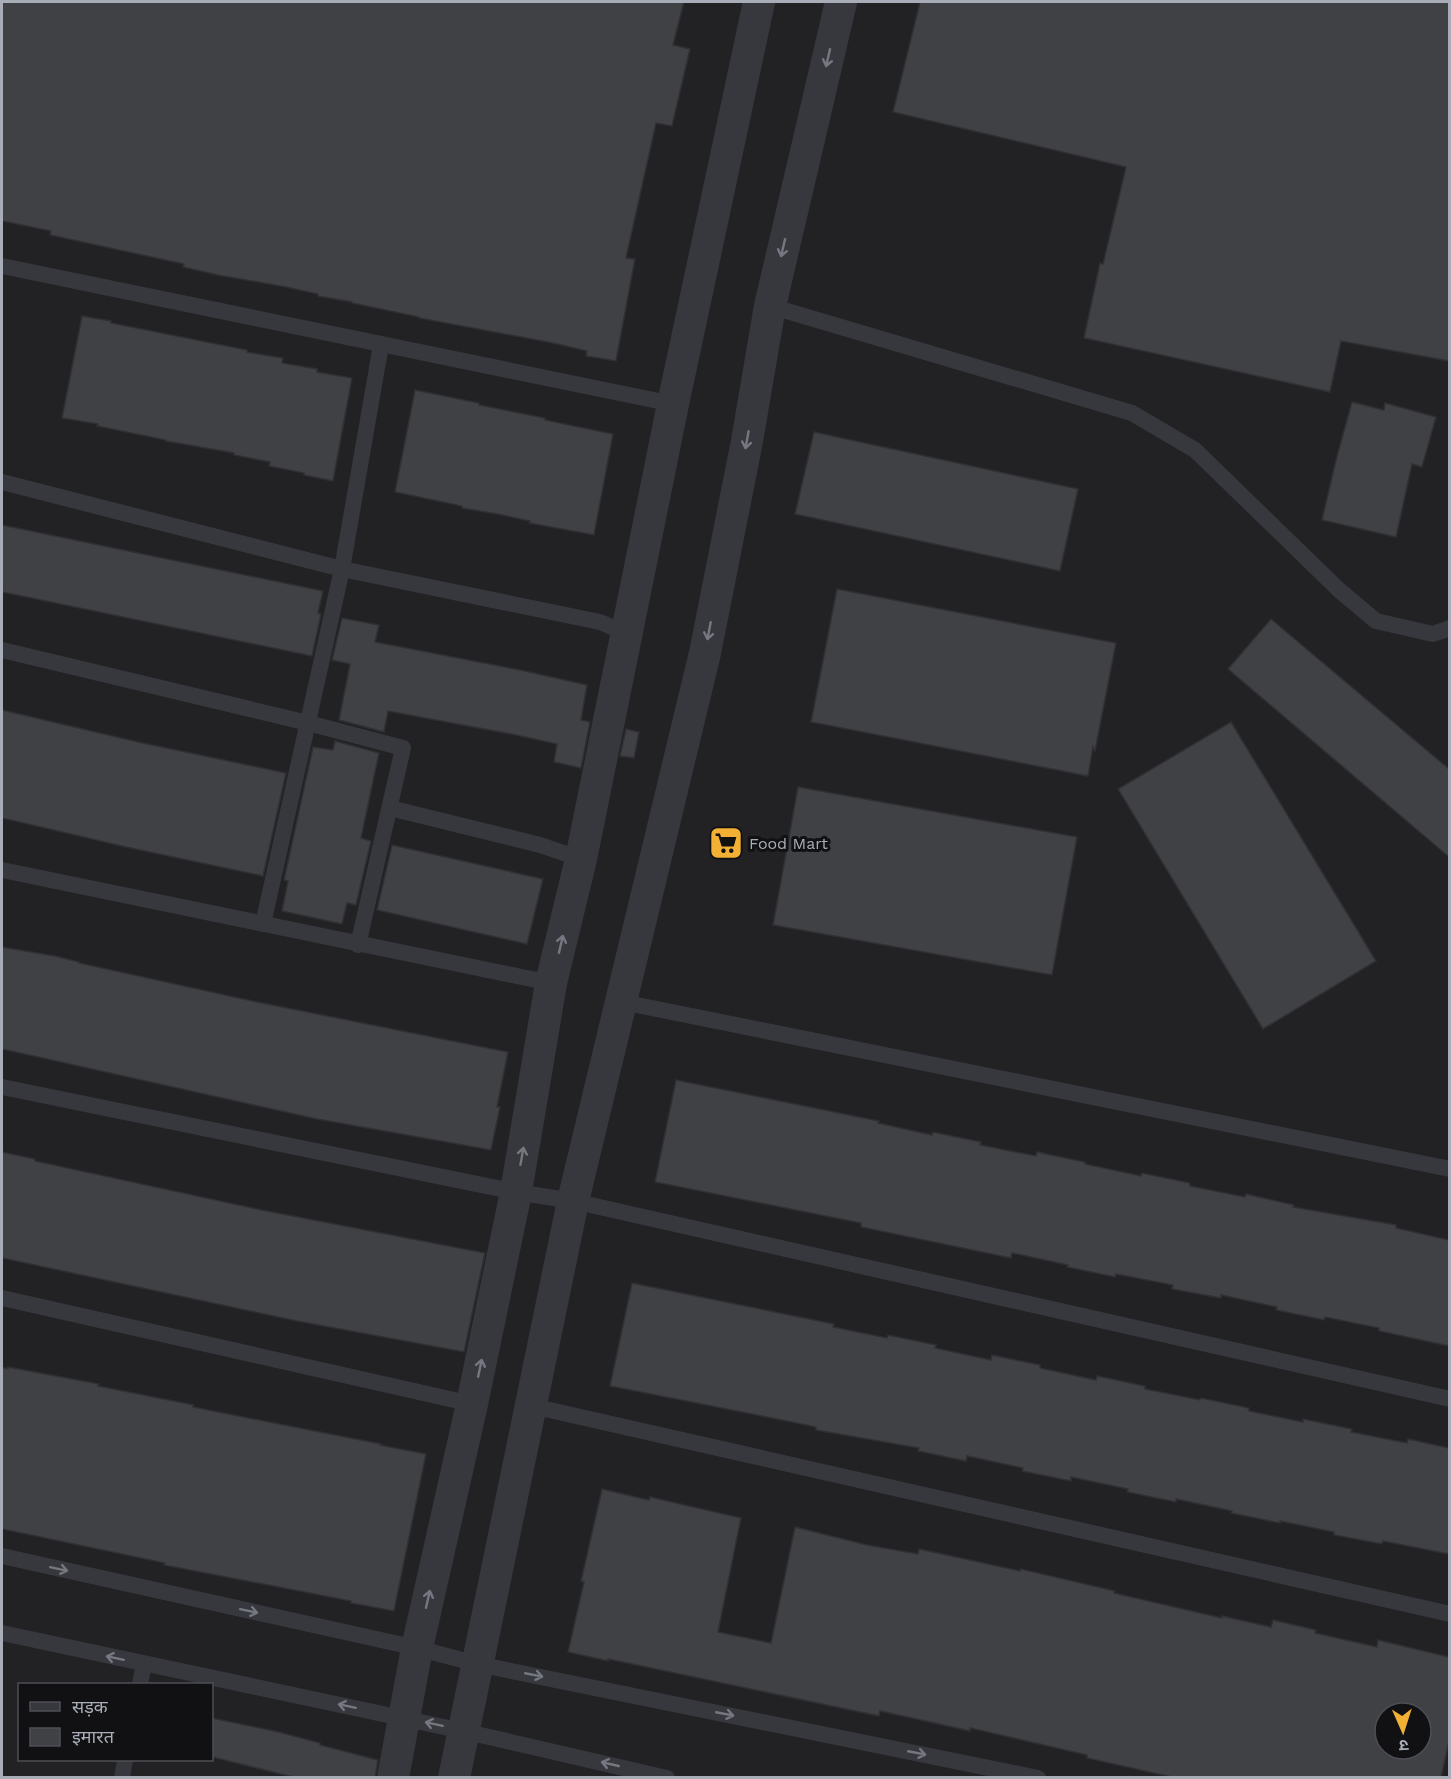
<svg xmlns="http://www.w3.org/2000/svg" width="1451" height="1779" viewBox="0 0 1451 1779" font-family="'Work Sans','Noto Sans Devanagari',sans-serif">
  <rect width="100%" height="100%" fill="#161618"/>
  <!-- built -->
  <path fill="#222225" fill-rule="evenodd" d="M 2,2 L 1449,2 L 1449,1777 L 2,1778 ZM 20,1684 L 212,1684 L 212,1760 L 20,1760 ZM 1385,1713 L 1421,1713 L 1421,1749 L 1385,1749 Z"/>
  <!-- building -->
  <g fill="#404145" stroke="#303034" stroke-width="1.5" fill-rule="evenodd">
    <path d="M 2,2 L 684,2 L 673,45 L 690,49 L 672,126 L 656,123 L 626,258 L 635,259 L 616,361 L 586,356 L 587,351 L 553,343 L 419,318 L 419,317 L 352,303 L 352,302 L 318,296 L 318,294 L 286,287 L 218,275 L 183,267 L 184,264 L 50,235 L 51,231 L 2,221 Z"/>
    <path d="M 920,2 L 1449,2 L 1449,361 L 1341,341 L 1330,392 L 1084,338 L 1100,263 L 1103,264 L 1126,167 L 893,112 Z"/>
    <path d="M 82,316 L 111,321 L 111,323 L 247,350 L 247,352 L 283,358 L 282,363 L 317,369 L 317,372 L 352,378 L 333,481 L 304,475 L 304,473 L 269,466 L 270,462 L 234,455 L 234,453 L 166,441 L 166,440 L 97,426 L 98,424 L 62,418 Z"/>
    <path d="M 415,390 L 479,403 L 479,405 L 545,418 L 545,420 L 613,434 L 594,535 L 529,523 L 530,521 L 497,514 L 462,508 L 462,506 L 395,492 Z"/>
    <path d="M 1352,402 L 1384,410 L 1385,403 L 1436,417 L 1422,467 L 1412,464 L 1396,537 L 1322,520 L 1336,460 Z"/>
    <path d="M 814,432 L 1078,489 L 1060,571 L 795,514 Z"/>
    <path d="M 2,525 L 323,591 L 318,613 L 321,614 L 312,656 L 2,592 Z"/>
    <path d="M 837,589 L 1116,643 L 1095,751 L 1093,747 L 1088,776 L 811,722 Z"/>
    <path d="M 342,618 L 379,625 L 375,642 L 525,671 L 587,685 L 581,720 L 590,722 L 581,768 L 554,762 L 557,744 L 516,735 L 388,711 L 384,732 L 339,720 L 350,664 L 332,660 Z"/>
    <path d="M 1271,619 L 1449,769 L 1449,857 L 1228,669 Z"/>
    <path d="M 2,710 L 138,742 L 286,773 L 263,876 L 126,847 L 2,818 Z"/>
    <path d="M 1231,722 L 1376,961 L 1263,1029 L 1118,789 Z"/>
    <path d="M 626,729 L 639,732 L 634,758 L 620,756 Z"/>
    <path d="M 335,741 L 379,753 L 361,838 L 371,841 L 356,905 L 347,903 L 342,924 L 282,911 L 288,881 L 284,880 L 313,747 L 333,750 Z"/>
    <path d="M 798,787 L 1077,837 L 1052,975 L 773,925 Z"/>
    <path d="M 392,845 L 543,879 L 527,944 L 377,910 Z"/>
    <path d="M 2,947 L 55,956 L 79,962 L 79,963 L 257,1002 L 508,1052 L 497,1107 L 500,1107 L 491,1150 L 317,1119 L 2,1049 Z"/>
    <path d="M 676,1080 L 879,1121 L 878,1123 L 932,1135 L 933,1132 L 981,1142 L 980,1145 L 1036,1156 L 1037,1152 L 1085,1162 L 1085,1164 L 1141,1176 L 1142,1173 L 1190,1183 L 1190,1186 L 1245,1197 L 1246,1194 L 1294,1205 L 1293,1207 L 1396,1225 L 1396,1228 L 1449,1240 L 1449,1346 L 1379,1331 L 1379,1328 L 1325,1317 L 1324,1320 L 1276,1310 L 1277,1307 L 1221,1295 L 1221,1298 L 1172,1289 L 1173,1285 L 1116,1274 L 1115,1277 L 1067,1267 L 1068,1265 L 1012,1253 L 1011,1258 L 861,1227 L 861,1223 L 655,1182 Z"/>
    <path d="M 2,1152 L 35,1159 L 35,1161 L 262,1210 L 485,1253 L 464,1352 L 297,1321 L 2,1258 Z"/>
    <path d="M 632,1283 L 834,1324 L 833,1327 L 887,1338 L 888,1335 L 936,1345 L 935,1348 L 991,1360 L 992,1355 L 1040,1365 L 1040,1368 L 1096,1380 L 1097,1376 L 1145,1386 L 1145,1389 L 1200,1400 L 1201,1398 L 1249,1408 L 1249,1411 L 1303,1422 L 1303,1419 L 1352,1429 L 1351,1432 L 1407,1443 L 1408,1439 L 1449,1448 L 1449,1554 L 1383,1541 L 1382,1544 L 1334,1535 L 1334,1532 L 1280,1521 L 1280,1523 L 1231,1513 L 1232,1511 L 1176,1499 L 1176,1502 L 1127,1492 L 1128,1489 L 1071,1477 L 1071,1481 L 1022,1471 L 1023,1468 L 967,1456 L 966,1461 L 918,1451 L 919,1448 L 816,1430 L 816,1427 L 762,1416 L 610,1386 Z"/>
    <path d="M 2,1367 L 8,1369 L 8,1367 L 99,1384 L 98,1386 L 194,1405 L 193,1407 L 381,1444 L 380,1445 L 426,1454 L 394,1611 L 351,1603 L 351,1601 L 164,1565 L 165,1563 L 2,1529 Z"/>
    <path d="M 602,1489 L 649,1500 L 650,1497 L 741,1518 L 718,1632 L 771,1643 L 795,1527 L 867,1545 L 918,1554 L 919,1549 L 1020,1571 L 1021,1569 L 1115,1591 L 1114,1593 L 1222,1618 L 1222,1616 L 1271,1627 L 1273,1620 L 1316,1630 L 1315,1633 L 1377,1647 L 1378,1640 L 1449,1657 L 1449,1741 L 1441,1778 L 1176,1778 L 1087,1758 L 1087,1755 L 970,1728 L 970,1731 L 880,1711 L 879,1716 L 608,1659 L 608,1661 L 568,1652 L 584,1582 L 581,1581 ZM 1385,1713 L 1421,1713 L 1421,1749 L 1385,1749 Z"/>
    <path d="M 212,1718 L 279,1732 L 320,1743 L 320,1745 L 378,1760 L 375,1778 L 297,1778 L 212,1757 Z"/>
  </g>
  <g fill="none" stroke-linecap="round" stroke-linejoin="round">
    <!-- service -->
    <g stroke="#37383d" stroke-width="16">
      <path d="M 2,266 L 673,404"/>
      <path d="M 770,306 L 1132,413 L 1195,450 L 1339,590 L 1376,621 L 1433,634 L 1450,628"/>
      <path d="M 2,482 L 342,569 L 600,622 L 628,634"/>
      <path d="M 2,650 L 308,723 L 403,748 L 358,945"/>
      <path d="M 390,808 L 540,845 L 581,859"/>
      <path d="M 2,870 L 551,983"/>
      <path d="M 263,924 L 342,569 L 381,345"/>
      <path d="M 622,1002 L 1450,1169"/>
      <path d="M 2,1087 L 516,1192 L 573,1201 L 1450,1399"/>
      <path d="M 2,1298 L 472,1404"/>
      <path d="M 532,1406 L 1450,1614"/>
      <path d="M 2,1556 L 417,1648 L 477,1664 L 1038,1778"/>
      <path d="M 2,1633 L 463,1731 L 667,1778"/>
      <path d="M 140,1684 L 144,1664"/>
      <path d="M 122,1778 L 125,1760"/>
    </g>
    <!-- minor -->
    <g stroke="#37383d" stroke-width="32">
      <path d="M 393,1778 L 417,1648 L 472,1404 L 516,1192 L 551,983 L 581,859 L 673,404 L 759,2"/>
      <path d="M 454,1778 L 573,1201 L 705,653 L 747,441 L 770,306 L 841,2"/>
    </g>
  </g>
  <!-- one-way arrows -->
  <defs><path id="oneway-shaft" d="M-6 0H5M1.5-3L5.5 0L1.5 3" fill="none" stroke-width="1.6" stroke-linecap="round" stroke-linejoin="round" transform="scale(1.5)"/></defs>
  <g stroke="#757881">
    <use href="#oneway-shaft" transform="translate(828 58) rotate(103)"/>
    <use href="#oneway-shaft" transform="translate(783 248) rotate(103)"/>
    <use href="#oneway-shaft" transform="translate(747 440) rotate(100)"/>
    <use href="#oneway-shaft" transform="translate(709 631) rotate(101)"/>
    <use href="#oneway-shaft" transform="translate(561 944) rotate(-77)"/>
    <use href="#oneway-shaft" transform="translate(522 1156) rotate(-80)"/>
    <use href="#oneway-shaft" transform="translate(480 1368) rotate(-78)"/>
    <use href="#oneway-shaft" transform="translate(59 1569) rotate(12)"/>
    <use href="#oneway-shaft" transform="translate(428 1599) rotate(-77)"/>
    <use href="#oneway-shaft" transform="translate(249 1611) rotate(12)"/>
    <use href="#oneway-shaft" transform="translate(115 1658) rotate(-168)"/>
    <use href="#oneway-shaft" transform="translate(534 1675) rotate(11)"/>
    <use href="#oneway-shaft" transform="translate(347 1706) rotate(-168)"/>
    <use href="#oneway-shaft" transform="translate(725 1714) rotate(11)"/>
    <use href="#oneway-shaft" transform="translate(434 1724) rotate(-168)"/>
    <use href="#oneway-shaft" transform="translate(917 1753) rotate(11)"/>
    <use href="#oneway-shaft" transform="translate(610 1764) rotate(-167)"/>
  </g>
  <!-- icons -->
  <defs>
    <symbol id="supermarket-square" viewBox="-11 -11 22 22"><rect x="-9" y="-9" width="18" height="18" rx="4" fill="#f2b134" stroke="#111113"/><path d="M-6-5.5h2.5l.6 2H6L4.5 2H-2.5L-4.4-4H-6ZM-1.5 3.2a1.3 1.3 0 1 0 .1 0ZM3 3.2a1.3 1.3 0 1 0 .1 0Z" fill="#111"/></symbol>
  </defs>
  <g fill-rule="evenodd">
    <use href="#supermarket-square" x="707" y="824" width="38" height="38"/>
  </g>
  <g text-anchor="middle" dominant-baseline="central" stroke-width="6" stroke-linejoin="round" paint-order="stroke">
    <!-- poi labels -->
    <g font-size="16" fill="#a8adb8" stroke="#111113" text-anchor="start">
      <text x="749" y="843">Food Mart</text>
    </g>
  </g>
  <!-- border -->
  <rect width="1451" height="1779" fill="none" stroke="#a8adb8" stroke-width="6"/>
  <!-- legend -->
  <rect x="18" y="1683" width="195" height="78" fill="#111113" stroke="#4d4f55" stroke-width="1.5"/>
  <rect x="30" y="1702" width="30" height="9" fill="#37383d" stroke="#4d4f55" stroke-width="1.5"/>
  <text x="72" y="1713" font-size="18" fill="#a8adb8">सड़क</text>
  <rect x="30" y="1728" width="30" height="18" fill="#404145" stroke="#4d4f55" stroke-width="1.5"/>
  <text x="72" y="1743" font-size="18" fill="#a8adb8">इमारत</text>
  <!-- north arrow -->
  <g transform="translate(1403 1731) rotate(177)"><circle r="28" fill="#111113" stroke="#4d4f55" stroke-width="1.5"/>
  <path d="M0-4.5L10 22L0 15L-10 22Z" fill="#f2b134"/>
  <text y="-9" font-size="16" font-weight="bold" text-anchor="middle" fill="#a8adb8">उ</text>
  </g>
</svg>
